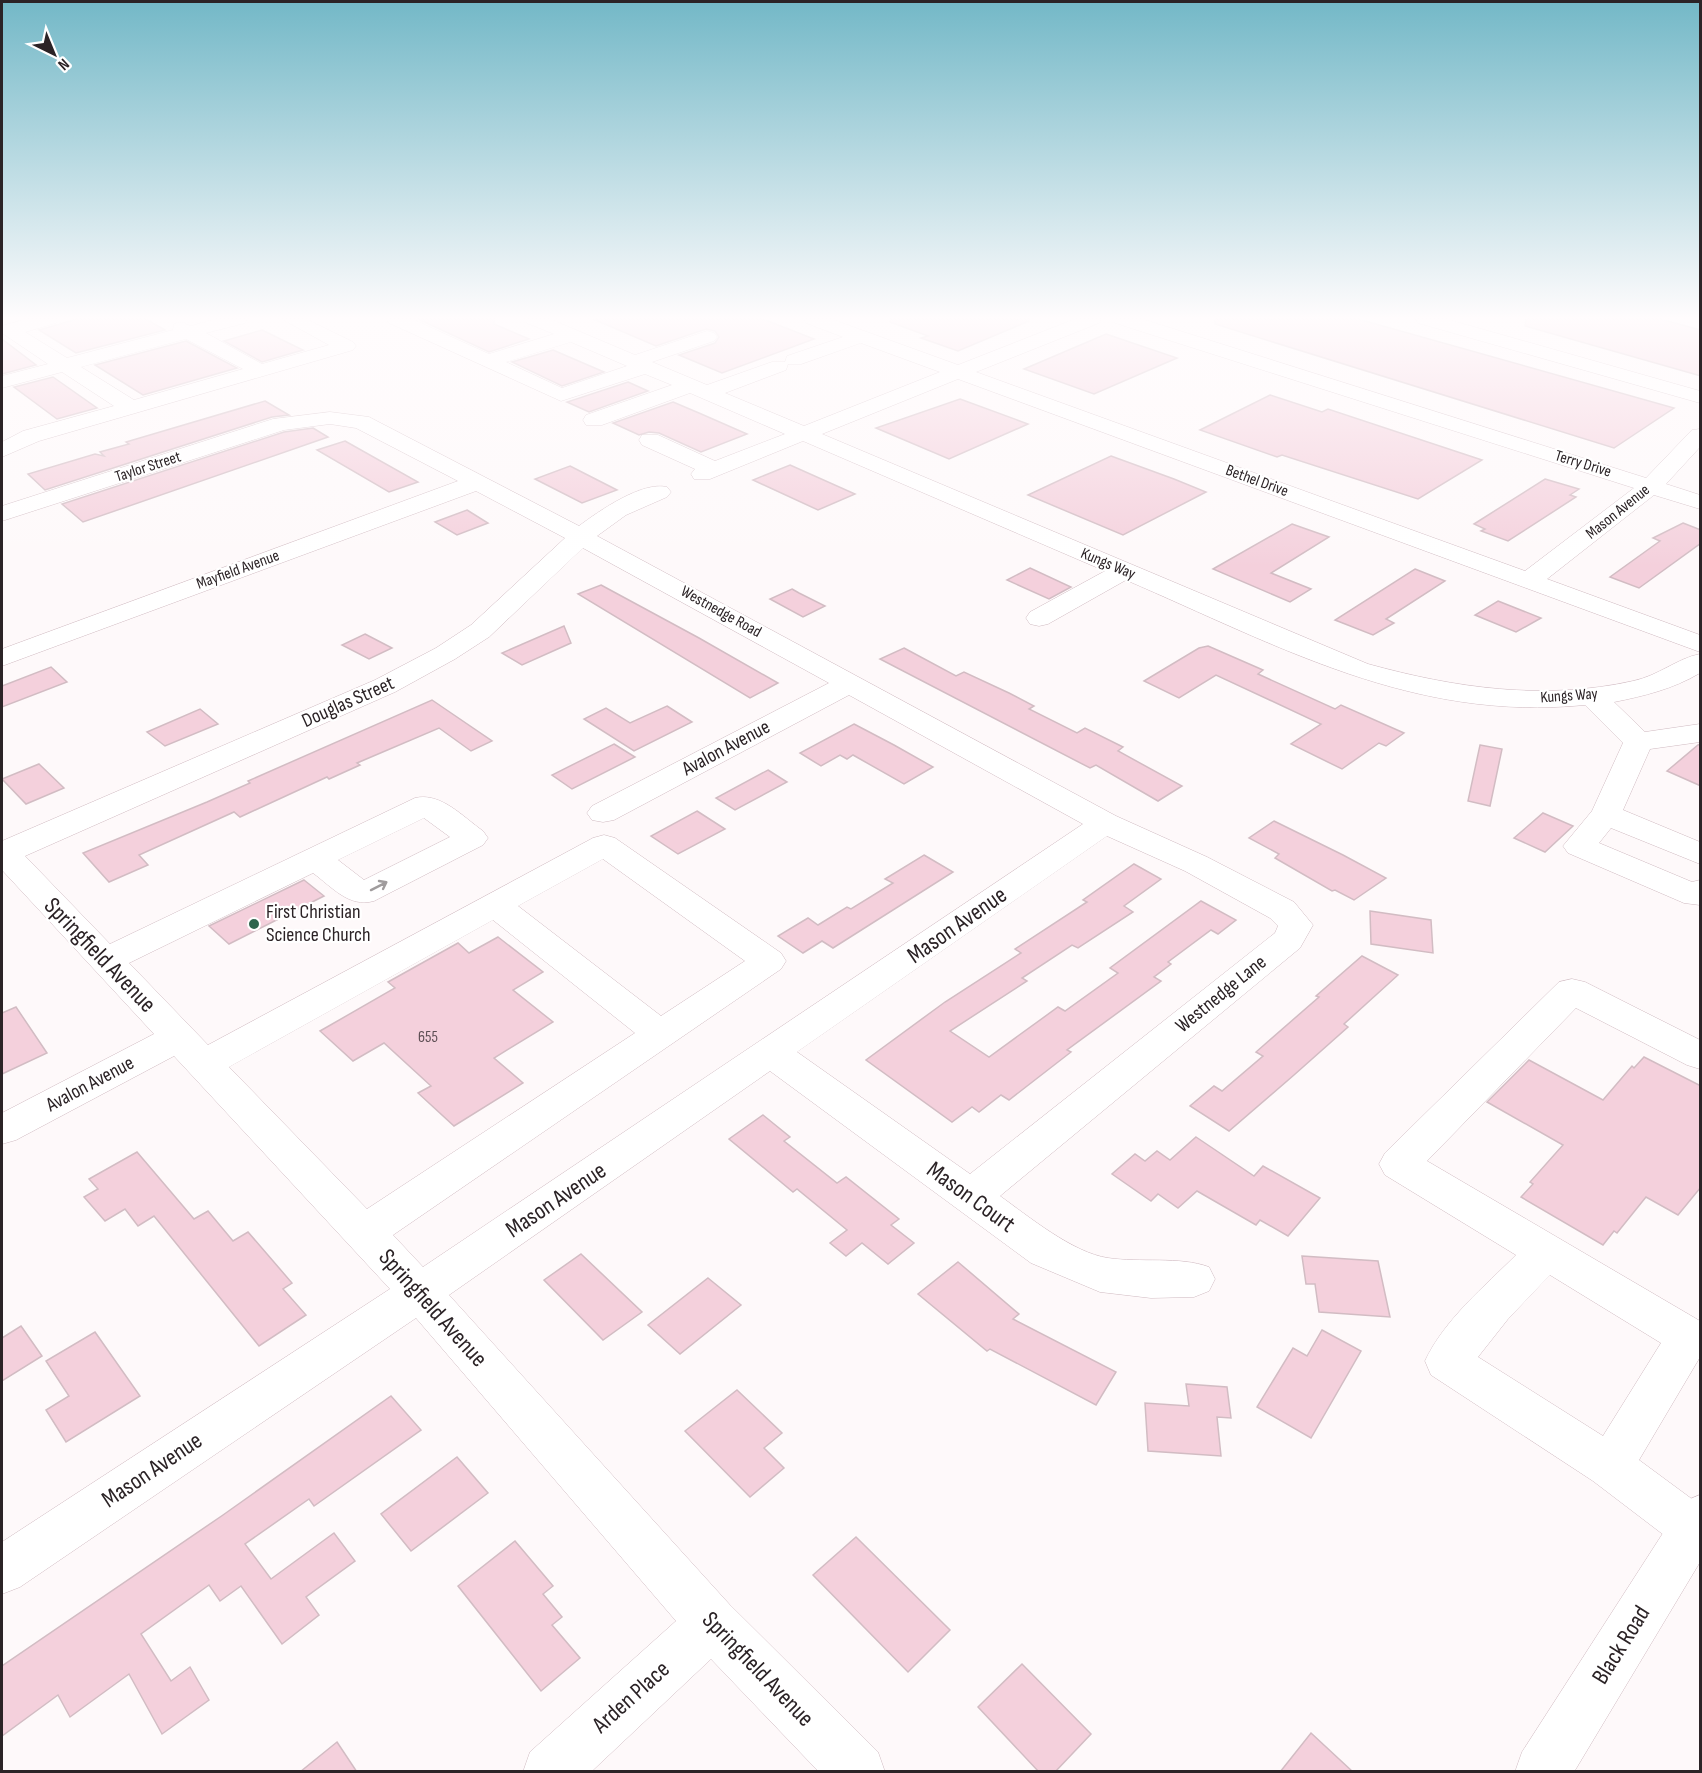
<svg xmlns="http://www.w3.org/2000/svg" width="1702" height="1773" viewBox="0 0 1702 1773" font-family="'Sofia Sans Condensed',sans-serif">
  <rect width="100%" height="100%" fill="#fef9fa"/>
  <!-- building -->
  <g fill="#f4d0dc" stroke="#d2bcc3" stroke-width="1.5">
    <path d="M 77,319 L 146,319 L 165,330 L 76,353 L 39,330 Z"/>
    <path d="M 418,319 L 494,319 L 494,324 L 529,339 L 489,352 Z"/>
    <path d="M 593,319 L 763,319 L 814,339 L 722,373 L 679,355 L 715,343 L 719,337 L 715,331 L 706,329 L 656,346 Z"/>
    <path d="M 890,319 L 1029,319 L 1029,321 L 958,351 L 921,338 L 928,336 L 890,322 Z"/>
    <path d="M 1215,319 L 1358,319 L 1674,408 L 1614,448 L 1215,324 Z"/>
    <path d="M 1526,319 L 1660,319 L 1701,330 L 1701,376 L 1525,326 Z"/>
    <path d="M 262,330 L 303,350 L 262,362 L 224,341 Z"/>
    <path d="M 1106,334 L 1177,358 L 1094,394 L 1024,369 Z"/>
    <path d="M 2,339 L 36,365 L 2,374 Z"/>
    <path d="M 186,341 L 237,368 L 143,395 L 95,365 Z"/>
    <path d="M 553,350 L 604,372 L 562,386 L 512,362 Z"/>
    <path d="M 53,377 L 97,408 L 57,419 L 14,387 Z"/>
    <path d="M 628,382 L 648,391 L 589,412 L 567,402 Z"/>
    <path d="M 1270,395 L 1322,412 L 1328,409 L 1482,460 L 1418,499 L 1282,455 L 1277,457 L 1200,430 Z"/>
    <path d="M 960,399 L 1028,424 L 949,459 L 876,428 Z"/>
    <path d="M 265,401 L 289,415 L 272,417 L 45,490 L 28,474 L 95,454 L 104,456 L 100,452 L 129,444 L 126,442 Z"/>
    <path d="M 673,402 L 699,413 L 747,434 L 701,452 L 659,433 L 649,432 L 639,435 L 613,423 Z"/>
    <path d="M 313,428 L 328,437 L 83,522 L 62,504 L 284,432 Z"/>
    <path d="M 345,441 L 418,482 L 389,492 L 317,450 Z"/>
    <path d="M 1111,456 L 1174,479 L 1206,492 L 1123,535 L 1028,495 Z"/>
    <path d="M 790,465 L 855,494 L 818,510 L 753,480 Z"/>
    <path d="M 570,466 L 617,490 L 582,503 L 535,479 Z"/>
    <path d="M 1545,479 L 1579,489 L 1570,495 L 1576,497 L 1508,541 L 1481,531 L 1485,529 L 1474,524 Z"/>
    <path d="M 467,510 L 488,523 L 457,535 L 435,522 Z"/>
    <path d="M 1683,523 L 1701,530 L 1701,543 L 1639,588 L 1610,577 L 1660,541 L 1653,538 Z"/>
    <path d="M 1292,524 L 1329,537 L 1271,573 L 1311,589 L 1290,602 L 1213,569 Z"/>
    <path d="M 1030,568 L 1071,587 L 1049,599 L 1007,580 Z"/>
    <path d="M 1415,569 L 1445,581 L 1386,619 L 1394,623 L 1373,635 L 1335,620 Z"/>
    <path d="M 601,585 L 699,638 L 778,683 L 750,698 L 578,594 Z"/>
    <path d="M 792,589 L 799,593 L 825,606 L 803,617 L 770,599 Z"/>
    <path d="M 1498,601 L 1541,618 L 1516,632 L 1475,615 Z"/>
    <path d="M 564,626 L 571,643 L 522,665 L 502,653 Z"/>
    <path d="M 365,634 L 392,648 L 369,659 L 342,645 Z"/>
    <path d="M 1208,646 L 1263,670 L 1258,674 L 1335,709 L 1341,705 L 1404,733 L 1386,746 L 1379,743 L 1342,769 L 1291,744 L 1321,724 L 1216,675 L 1179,698 L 1144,681 L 1199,648 Z"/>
    <path d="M 904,648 L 956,676 L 964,672 L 1009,693 L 1034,706 L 1029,709 L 1077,733 L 1085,728 L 1123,747 L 1118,751 L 1182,786 L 1158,801 L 1096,765 L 1090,768 L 880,659 Z"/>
    <path d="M 51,667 L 67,682 L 2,707 L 2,686 Z"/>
    <path d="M 432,700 L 492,741 L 471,751 L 439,728 L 357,763 L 360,765 L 329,779 L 327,777 L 240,817 L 234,812 L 139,855 L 148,865 L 109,882 L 83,853 L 207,802 L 250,783 L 248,781 Z"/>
    <path d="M 667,706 L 692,722 L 634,751 L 584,719 L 606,708 L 630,723 Z"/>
    <path d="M 200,709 L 218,724 L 165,746 L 147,732 Z"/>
    <path d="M 854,724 L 894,745 L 933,767 L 904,784 L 853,755 L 847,759 L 840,755 L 821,766 L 800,753 Z"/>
    <path d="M 614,744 L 635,757 L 572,789 L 552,775 Z"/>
    <path d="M 1701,744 L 1701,786 L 1667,771 L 1698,745 Z"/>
    <path d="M 1480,745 L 1502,749 L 1490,806 L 1468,801 Z"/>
    <path d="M 39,764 L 64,788 L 26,804 L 2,779 Z"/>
    <path d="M 768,770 L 787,782 L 735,810 L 716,798 Z"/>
    <path d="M 697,811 L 725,829 L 678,854 L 651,836 Z"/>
    <path d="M 1543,813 L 1573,826 L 1545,852 L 1514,838 Z"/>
    <path d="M 1274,821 L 1343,855 L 1386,878 L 1354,900 L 1335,890 L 1332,891 L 1275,858 L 1279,854 L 1249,838 Z"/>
    <path d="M 924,855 L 953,872 L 833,948 L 822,941 L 803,953 L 778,936 L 808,918 L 818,925 L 847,907 L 851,909 L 893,883 L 885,879 Z"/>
    <path d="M 1134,864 L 1161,879 L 1124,906 L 1133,912 L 1078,948 L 1072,945 L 1022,978 L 1027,981 L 950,1031 L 989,1057 L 1058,1007 L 1065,1011 L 1118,973 L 1110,968 L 1201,901 L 1236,920 L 1218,934 L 1211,930 L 1168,962 L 1171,964 L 1154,977 L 1161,981 L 1067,1050 L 1071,1052 L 1009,1100 L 1001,1095 L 979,1112 L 972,1107 L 952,1122 L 866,1060 L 945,1002 L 1021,953 L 1015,949 L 1087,902 L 1083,900 Z"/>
    <path d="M 304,880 L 324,896 L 229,944 L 209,926 Z"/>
    <path d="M 1370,911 L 1431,920 L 1433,953 L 1371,944 Z"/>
    <path d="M 498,937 L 543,972 L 513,990 L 553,1022 L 494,1058 L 523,1083 L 454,1126 L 418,1093 L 431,1086 L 384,1043 L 353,1061 L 320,1031 L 395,988 L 388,982 L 458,943 L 469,953 Z"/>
    <path d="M 1362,956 L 1398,975 L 1344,1024 L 1348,1027 L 1294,1075 L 1229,1131 L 1190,1106 L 1214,1086 L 1222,1091 L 1263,1056 L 1256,1052 L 1319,997 L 1316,996 Z"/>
    <path d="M 16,1007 L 47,1053 L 2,1074 L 2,1013 Z"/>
    <path d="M 1644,1057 L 1701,1086 L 1701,1187 L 1678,1215 L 1646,1197 L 1617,1233 L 1614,1231 L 1603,1245 L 1521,1197 L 1533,1184 L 1530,1182 L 1563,1145 L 1487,1102 L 1529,1060 L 1603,1100 L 1632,1066 L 1634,1068 Z"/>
    <path d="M 763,1115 L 790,1137 L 784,1141 L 837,1183 L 846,1177 L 899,1219 L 891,1225 L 914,1243 L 888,1264 L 862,1243 L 846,1256 L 830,1243 L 847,1230 L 797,1189 L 793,1192 L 729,1139 Z"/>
    <path d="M 1196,1137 L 1254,1176 L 1263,1166 L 1320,1198 L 1288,1236 L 1260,1220 L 1256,1225 L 1197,1191 L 1178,1208 L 1158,1194 L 1151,1201 L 1112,1174 L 1135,1154 L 1145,1161 L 1157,1151 L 1170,1160 Z"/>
    <path d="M 137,1152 L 194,1219 L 208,1211 L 233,1241 L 248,1232 L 292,1283 L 283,1289 L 306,1315 L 259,1346 L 154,1216 L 138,1226 L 125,1209 L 105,1221 L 84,1197 L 98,1189 L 89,1179 Z"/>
    <path d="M 581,1254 L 642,1312 L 603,1340 L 544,1280 Z"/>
    <path d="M 1302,1256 L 1378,1261 L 1390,1317 L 1319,1312 L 1315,1284 L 1306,1284 Z"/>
    <path d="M 958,1262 L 1019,1314 L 1013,1319 L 1116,1372 L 1096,1405 L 990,1349 L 987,1351 L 918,1294 Z"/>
    <path d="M 708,1278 L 741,1305 L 680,1354 L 648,1325 Z"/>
    <path d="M 21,1326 L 42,1356 L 2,1381 L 2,1338 Z"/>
    <path d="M 1322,1330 L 1361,1351 L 1311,1438 L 1257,1407 L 1293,1348 L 1307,1356 Z"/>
    <path d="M 95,1332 L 140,1396 L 66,1442 L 46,1410 L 69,1396 L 46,1361 Z"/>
    <path d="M 1186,1384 L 1227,1387 L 1231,1418 L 1217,1417 L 1221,1456 L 1148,1451 L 1145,1403 L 1189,1406 Z"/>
    <path d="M 737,1390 L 782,1433 L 764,1448 L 784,1468 L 750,1497 L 685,1431 Z"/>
    <path d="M 391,1396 L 421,1430 L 314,1506 L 309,1499 L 245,1544 L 271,1579 L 334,1533 L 355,1561 L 306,1597 L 319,1615 L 282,1644 L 241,1586 L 220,1601 L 209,1585 L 141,1634 L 171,1681 L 190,1667 L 209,1700 L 162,1734 L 129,1674 L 70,1717 L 58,1695 L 2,1736 L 2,1666 L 223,1515 Z"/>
    <path d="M 457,1457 L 488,1493 L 411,1551 L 381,1514 Z"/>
    <path d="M 856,1537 L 950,1630 L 908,1672 L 813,1575 Z"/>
    <path d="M 515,1541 L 553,1586 L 543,1594 L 562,1617 L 552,1625 L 580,1658 L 541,1691 L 458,1586 Z"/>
    <path d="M 1022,1664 L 1091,1734 L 1055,1772 L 1039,1772 L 978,1707 Z"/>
    <path d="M 1311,1733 L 1353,1772 L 1280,1772 Z"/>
    <path d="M 337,1742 L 357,1772 L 300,1772 Z"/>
  </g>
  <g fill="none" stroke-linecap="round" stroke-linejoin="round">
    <defs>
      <g id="minor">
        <path d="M 27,319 L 58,319 L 56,323 L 25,332 L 67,358 L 173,330 L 174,324 L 181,322 L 191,326 L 216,319 L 247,319 L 245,323 L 206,333 L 262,364 L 329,345 L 282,319 L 306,319 L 353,342 L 356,346 L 353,350 L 39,441 L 2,457 L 2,442 L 23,431 L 114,406 L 62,372 L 2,388 L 2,376 L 48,364 L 2,333 L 2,326 ZM 186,339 L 243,369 L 134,400 L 81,367 Z"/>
        <path d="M 387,319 L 412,319 L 489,354 L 554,334 L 527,323 L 525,319 L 550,319 L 635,355 L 707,331 L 714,333 L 717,337 L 714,341 L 652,362 L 707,385 L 772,362 L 785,362 L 787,356 L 843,337 L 806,323 L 804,319 L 831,319 L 958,365 L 1075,319 L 1101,319 L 1099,323 L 976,372 L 1525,571 L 1634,488 L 1115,323 L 1113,319 L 1142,319 L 1646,478 L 1692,430 L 1700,429 L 1700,447 L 1666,484 L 1700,495 L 1700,509 L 1654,495 L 1547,579 L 1700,635 L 1700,652 L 958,379 L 822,434 L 1368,664 C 1455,688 1544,701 1633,681 C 1658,676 1678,658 1700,654 L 1700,673 C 1673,689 1644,696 1614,702 L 1645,732 L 1700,724 L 1700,742 L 1650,749 L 1623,810 L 1700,842 L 1700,864 L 1611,828 L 1599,843 L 1692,882 L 1700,880 L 1700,905 L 1684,903 L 1568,853 L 1563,846 L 1592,811 L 1623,743 L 1585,705 C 1413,722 1279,646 1126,580 L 1048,624 L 1039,626 L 1030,624 L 1026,618 L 1030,612 L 1105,571 L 803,441 L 710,479 L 694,479 L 691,474 L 695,469 L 642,445 L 639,440 L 642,435 L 658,435 L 715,461 L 785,434 L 690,393 L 602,425 L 586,425 L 583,420 L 586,415 L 672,385 L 645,374 L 561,401 L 389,323 ZM 571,342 L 627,366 L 562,388 L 506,362 ZM 861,343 L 940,372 L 804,426 L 725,393 L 786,370 L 788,364 L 801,364 Z"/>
        <path d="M 1416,319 L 1446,319 L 1700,391 L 1700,403 L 1418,323 Z"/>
        <path d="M 330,412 L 369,417 L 579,526 C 599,511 642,481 667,487 L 671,492 L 667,497 L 626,515 L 597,536 L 1116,816 L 1207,857 L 1294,902 L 1313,925 L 1300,948 L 1000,1196 C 1028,1216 1073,1253 1108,1258 C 1140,1263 1179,1256 1209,1267 L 1215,1279 L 1209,1291 L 1194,1297 L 1151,1298 L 1100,1292 L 1031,1263 L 770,1071 L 449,1295 L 730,1605 L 878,1752 L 885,1772 L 819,1772 L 711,1659 L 591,1772 L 523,1772 L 530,1752 L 676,1621 L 416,1318 L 20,1587 L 2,1594 L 2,1542 L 390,1289 L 174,1056 L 16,1140 L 2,1144 L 2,1113 L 154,1034 L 2,870 L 2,841 L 375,680 L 436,648 L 471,625 L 565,538 L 476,491 L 2,666 L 2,649 L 458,481 L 356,428 L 330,424 L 284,430 L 2,521 L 2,506 L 273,419 ZM 583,548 L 829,683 L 592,806 L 587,813 L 592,820 L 603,822 L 614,820 L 849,695 L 1083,824 L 423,1267 L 393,1235 L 781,969 L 786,961 L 781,953 L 615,838 L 604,835 L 593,838 L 208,1045 L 129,963 L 313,873 C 332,887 349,908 374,901 L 483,845 L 488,838 L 483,831 C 463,817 441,792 415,798 L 110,944 L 25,856 L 395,692 L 455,659 L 489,637 ZM 424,818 L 450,837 L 364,880 L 338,860 ZM 1107,836 L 1185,871 L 1270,918 L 1278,926 L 1275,933 L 970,1174 L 797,1052 ZM 603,859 L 745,961 L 661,1016 L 518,906 ZM 493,920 L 635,1033 L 367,1209 L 229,1067 Z"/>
        <path d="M 1572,979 L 1585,982 L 1700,1040 L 1700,1069 L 1687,1065 L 1576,1008 L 1427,1161 L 1700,1321 L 1700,1357 L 1639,1460 L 1700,1505 L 1700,1550 L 1694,1552 L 1677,1545 L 1593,1481 L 1431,1375 L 1425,1361 C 1444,1320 1485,1286 1516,1255 L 1385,1175 L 1379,1164 L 1385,1153 L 1559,982 ZM 1550,1275 L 1661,1343 L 1603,1436 L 1478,1357 L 1508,1319 Z"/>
      </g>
      <path id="major" d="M 1700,1495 L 1700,1562 L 1574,1772 L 1515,1772 L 1522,1752 L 1683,1502 Z"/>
    </defs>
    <!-- minor casing -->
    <use href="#minor" stroke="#d0bac1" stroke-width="1"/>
    <!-- major casing -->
    <use href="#major" stroke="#d0bac1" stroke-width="1"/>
    <!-- minor -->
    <use href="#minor" fill="#fff" fill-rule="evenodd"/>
    <!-- major -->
    <use href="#major" fill="#fff" fill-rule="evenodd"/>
  </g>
  <!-- one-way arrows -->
  <defs><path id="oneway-shaft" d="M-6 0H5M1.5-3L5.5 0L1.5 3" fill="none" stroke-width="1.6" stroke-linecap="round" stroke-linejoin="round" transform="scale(1.5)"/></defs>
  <use stroke="#a09c9d" href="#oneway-shaft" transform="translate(379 886) rotate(-27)"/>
  <!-- sky -->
  <linearGradient id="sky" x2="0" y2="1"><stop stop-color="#73b8c7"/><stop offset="0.56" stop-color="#fffcfd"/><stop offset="1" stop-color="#fffcfd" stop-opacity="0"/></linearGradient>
  <rect width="1702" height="567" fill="url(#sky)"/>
  <!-- markers -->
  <circle fill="#2d654d" stroke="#fff" stroke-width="2" cx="254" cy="924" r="6"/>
  <g text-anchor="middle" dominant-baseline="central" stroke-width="4.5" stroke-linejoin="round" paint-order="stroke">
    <!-- far-street labels -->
    <g font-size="16" fill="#2b2326" stroke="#fff">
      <text transform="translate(1583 464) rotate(17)">Terry Drive</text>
      <text transform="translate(148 467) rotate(-18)">Taylor Street</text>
      <text transform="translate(1257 481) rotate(20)">Bethel Drive</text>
      <text transform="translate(1618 512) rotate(-39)">Mason Avenue</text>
      <text transform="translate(1108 564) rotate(23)">Kungs Way</text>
      <text transform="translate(238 570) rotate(-20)">Mayfield Avenue</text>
      <text transform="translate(721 612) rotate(29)">Westnedge Road</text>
      <text transform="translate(1569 696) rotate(-4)">Kungs Way</text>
    </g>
    <!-- number labels -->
    <g font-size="16" fill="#5d4e54">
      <text x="428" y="1037">655</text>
    </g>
    <!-- street labels -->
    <g font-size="20" fill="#2b2326" stroke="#fff">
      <text transform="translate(348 702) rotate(-24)">Douglas Street</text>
      <text transform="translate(726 748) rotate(-28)">Avalon Avenue</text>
      <text transform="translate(1221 994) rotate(-39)">Westnedge Lane</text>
      <text transform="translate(90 1084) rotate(-28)">Avalon Avenue</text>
    </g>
    <!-- poi labels -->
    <g font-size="20" fill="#2b2326" stroke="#fff" text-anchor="start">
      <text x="266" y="912">First Christian<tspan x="266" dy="23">Science Church</tspan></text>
    </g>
    <!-- near-street labels -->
    <g font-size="24" fill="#2b2326" stroke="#fff">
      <text transform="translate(957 925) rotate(-35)">Mason Avenue</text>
      <text transform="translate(100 955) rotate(46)">Springfield Avenue</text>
      <text transform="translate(971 1197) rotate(36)">Mason Court</text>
      <text transform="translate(556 1200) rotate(-34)">Mason Avenue</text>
      <text transform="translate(433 1308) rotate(48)">Springfield Avenue</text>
      <text transform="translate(152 1470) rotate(-34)">Mason Avenue</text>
      <text transform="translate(1621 1645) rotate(-58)">Black Road</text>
      <text transform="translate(758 1669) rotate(46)">Springfield Avenue</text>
      <text transform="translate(631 1697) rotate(-42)">Arden Place</text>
    </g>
  </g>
  <!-- border -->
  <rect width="1702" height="1773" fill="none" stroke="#2b2326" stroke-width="6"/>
  <!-- north arrow -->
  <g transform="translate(54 54) rotate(137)" stroke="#ffffff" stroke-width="4.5" paint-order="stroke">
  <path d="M0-4.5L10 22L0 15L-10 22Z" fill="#2b2326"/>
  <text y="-9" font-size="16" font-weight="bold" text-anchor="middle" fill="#2b2326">N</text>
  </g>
</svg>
